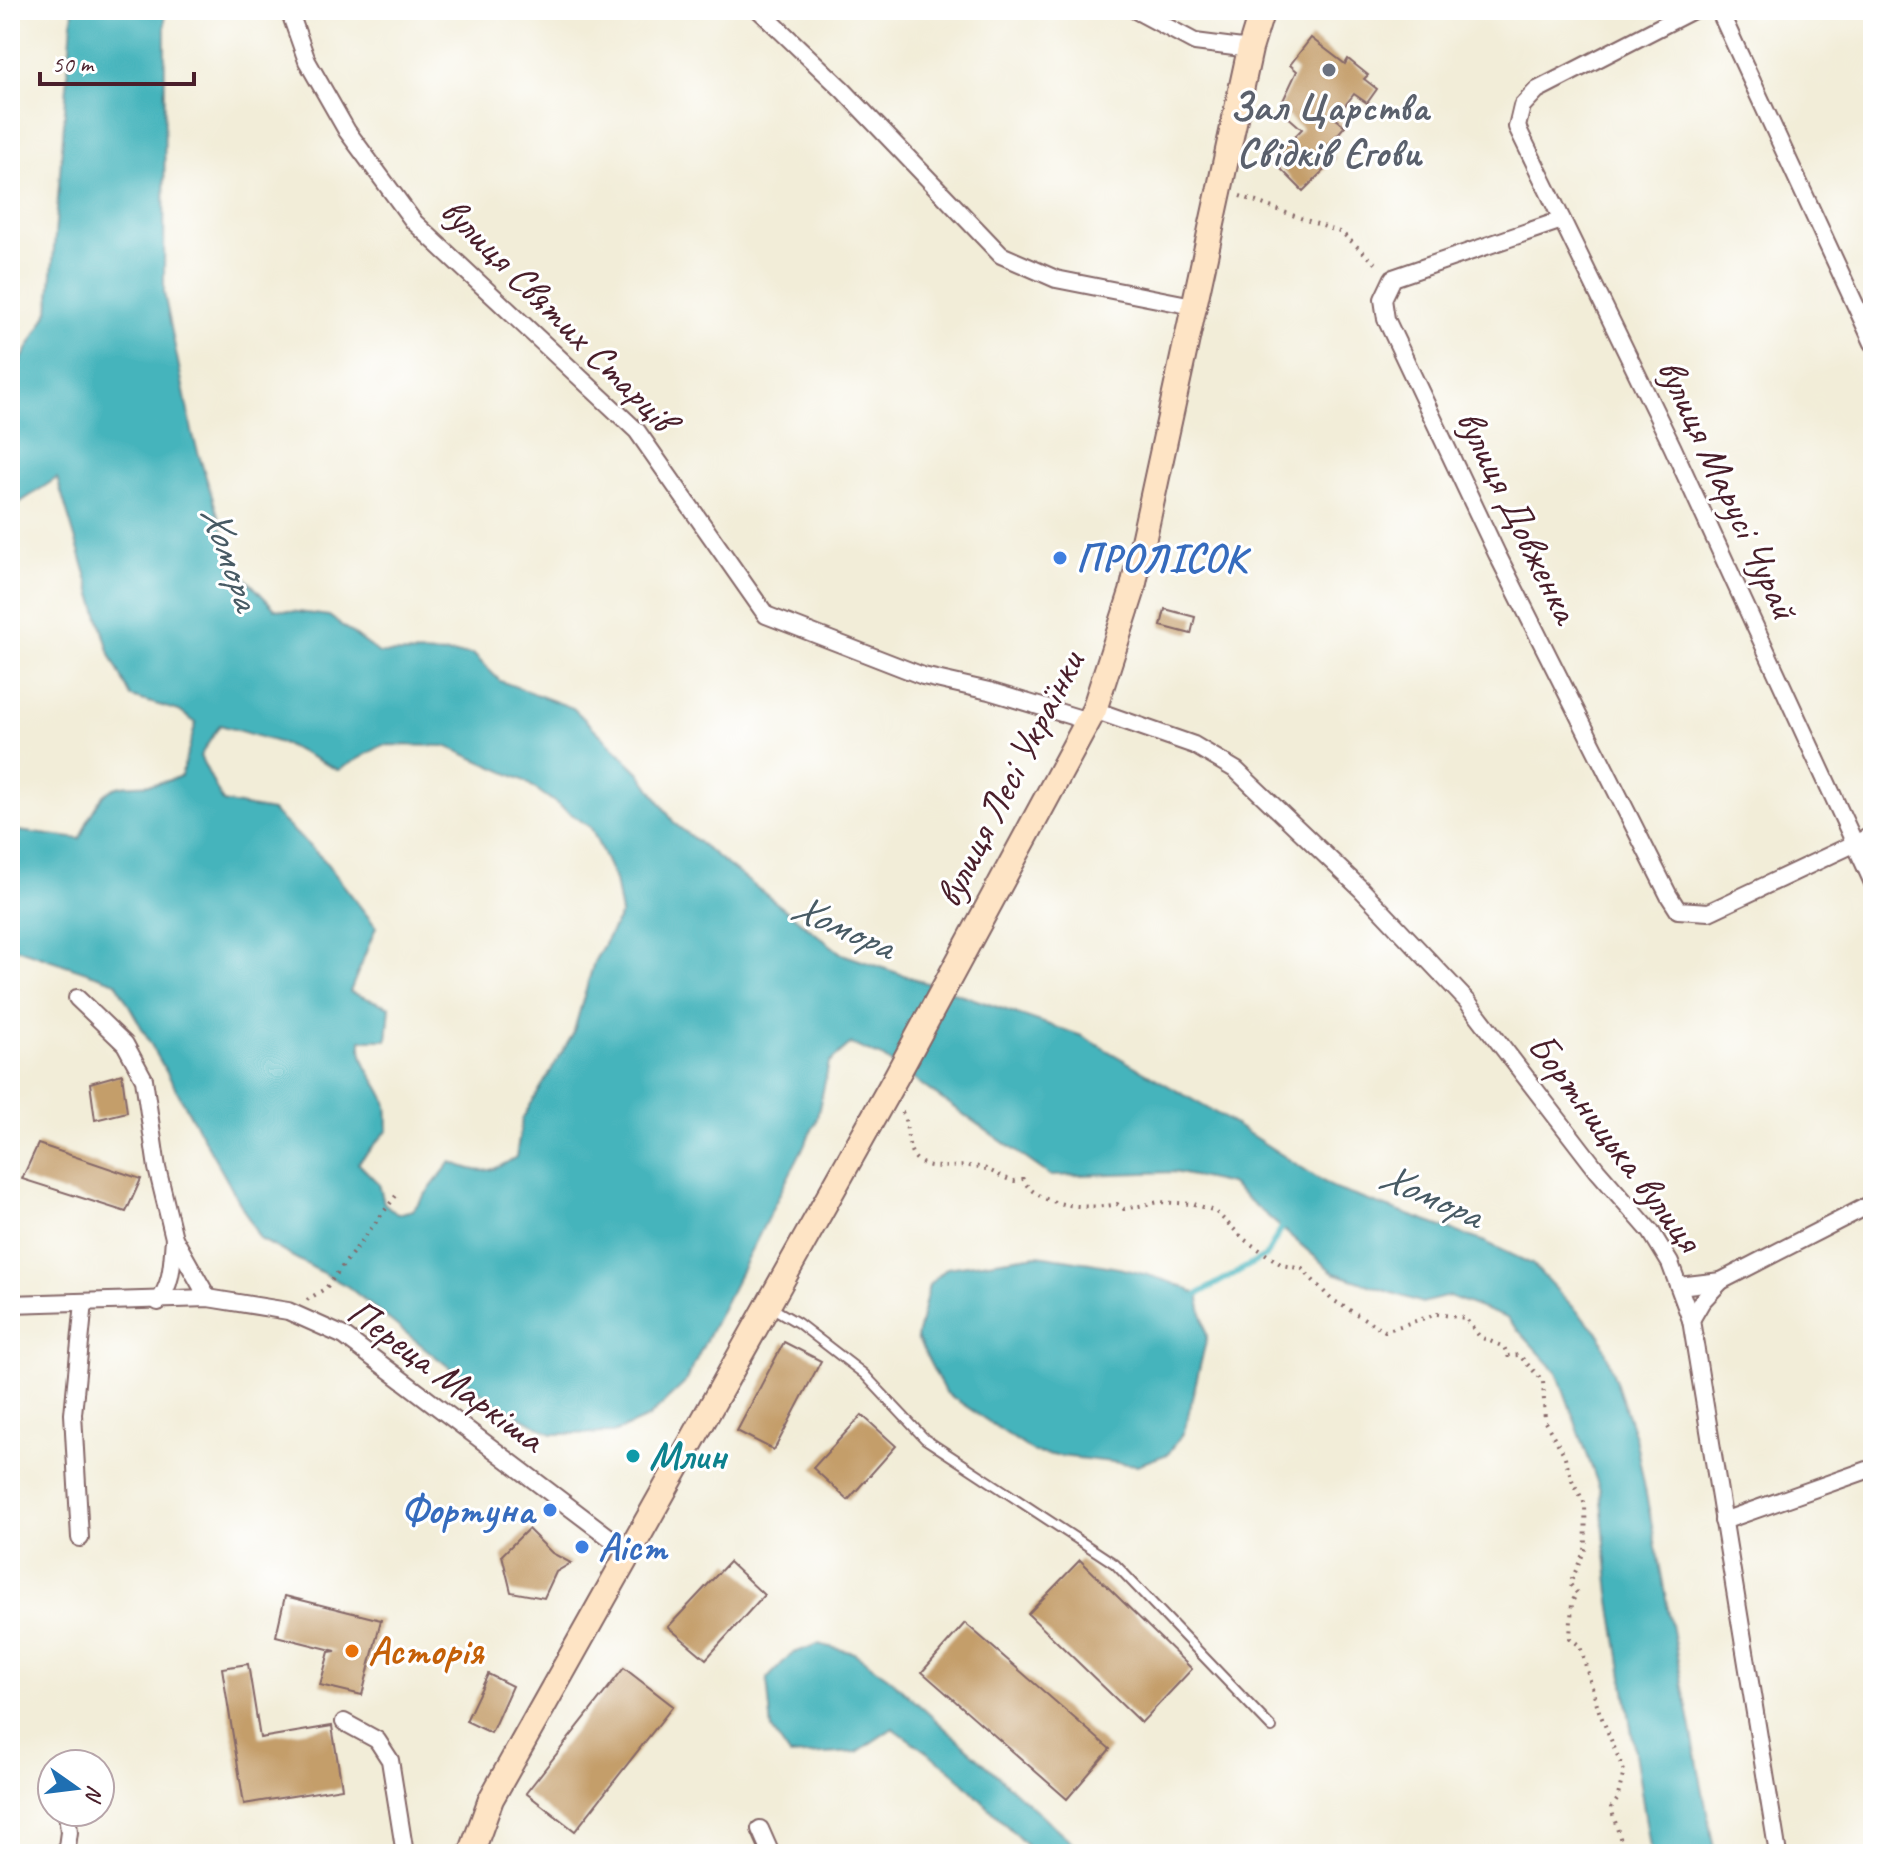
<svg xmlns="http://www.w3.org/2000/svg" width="1883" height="1864" viewBox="0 0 1883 1864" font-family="Caveat,sans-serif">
  <rect width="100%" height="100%" fill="#fff"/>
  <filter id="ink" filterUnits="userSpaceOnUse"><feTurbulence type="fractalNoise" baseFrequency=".0125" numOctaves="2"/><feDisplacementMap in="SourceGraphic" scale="16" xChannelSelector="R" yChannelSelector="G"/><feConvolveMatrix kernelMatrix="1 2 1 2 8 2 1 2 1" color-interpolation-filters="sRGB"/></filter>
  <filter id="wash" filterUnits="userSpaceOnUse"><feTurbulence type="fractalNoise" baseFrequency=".006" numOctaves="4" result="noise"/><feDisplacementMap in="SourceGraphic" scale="32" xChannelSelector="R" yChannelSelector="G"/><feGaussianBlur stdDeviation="1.8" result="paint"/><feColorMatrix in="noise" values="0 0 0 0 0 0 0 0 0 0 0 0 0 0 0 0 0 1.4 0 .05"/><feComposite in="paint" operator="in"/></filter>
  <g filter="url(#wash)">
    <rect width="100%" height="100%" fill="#f2edd8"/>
    <!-- water -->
    <g fill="#44b4bc" stroke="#476a74" stroke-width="2" fill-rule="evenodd">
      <path d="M 73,10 L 165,10 L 164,293 L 193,436 L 234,566 L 275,609 L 329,616 L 379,653 L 473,654 L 500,681 L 573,708 L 639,772 L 675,824 L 842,954 L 1082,1036 L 1226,1119 L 1335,1189 L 1485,1242 L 1532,1264 L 1600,1335 L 1635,1437 L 1715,1854 L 1651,1854 L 1610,1594 L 1600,1490 L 1557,1372 L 1507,1318 L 1449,1296 L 1422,1303 L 1334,1273 L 1230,1184 L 1174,1172 L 1051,1176 L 882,1057 L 851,1044 L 829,1063 L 816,1122 L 684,1384 L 648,1418 L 613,1433 L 552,1434 L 489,1399 L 347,1286 L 260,1239 L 116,982 L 10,946 L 10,830 L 80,839 C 112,758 124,800 181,776 L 196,723 L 179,711 L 131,697 L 110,654 L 57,478 L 10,509 L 10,380 L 49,311 ZM 220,725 L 284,744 L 338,770 L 383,745 L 446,746 L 523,780 L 591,828 L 615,880 L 621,914 L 594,962 L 573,1034 L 522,1119 L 516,1157 C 488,1175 481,1174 451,1162 L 413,1210 L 397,1214 L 384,1203 L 379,1184 L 358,1163 L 388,1130 C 387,1121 389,1110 386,1102 C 379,1080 359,1069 361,1040 L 387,1040 L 390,1007 L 350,992 L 376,927 L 324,860 L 272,811 L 223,802 L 200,756 Z"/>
      <path d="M 1037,1255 C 1091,1263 1149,1269 1198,1294 L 1207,1337 L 1184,1432 L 1168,1454 L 1137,1465 L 1035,1453 L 945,1392 L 917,1338 L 929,1285 L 947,1268 Z"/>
      <path d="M 818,1644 L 854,1653 L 888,1677 L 1085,1854 L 1035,1854 L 949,1768 L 893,1728 L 857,1752 L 790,1756 L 772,1730 L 767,1679 L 791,1654 Z"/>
    </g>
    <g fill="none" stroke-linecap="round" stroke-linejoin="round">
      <!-- stream -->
      <path stroke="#44b4bc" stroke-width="6" d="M 1198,1294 L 1266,1256 L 1285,1222"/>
    </g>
    <g id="blocks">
      <!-- building -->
      <g fill="#c49e6b">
        <path d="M 1311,38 L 1345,64 L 1348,59 L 1368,75 L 1364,79 L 1377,89 L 1367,103 L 1354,94 L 1335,118 L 1345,126 L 1325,149 L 1336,158 L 1303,191 L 1272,160 L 1302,129 L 1279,109 L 1297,71 L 1290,65 Z"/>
        <path d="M 1165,609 L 1195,617 L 1191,634 L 1161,626 Z"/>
        <path d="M 122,1074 L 127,1112 L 95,1120 L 90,1083 Z"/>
        <path d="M 38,1144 L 141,1179 L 126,1212 L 22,1179 Z"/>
        <path d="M 784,1342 L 821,1361 L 774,1450 L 737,1431 Z"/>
        <path d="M 862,1415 L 896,1446 L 848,1500 L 813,1468 Z"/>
        <path d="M 528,1529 L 552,1553 L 571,1563 L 556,1572 L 544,1598 L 511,1592 L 502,1555 Z"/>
        <path d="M 1080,1560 L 1192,1669 L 1141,1723 L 1028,1614 Z"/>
        <path d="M 729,1562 L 764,1595 L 706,1659 L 668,1627 Z"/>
        <path d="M 285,1596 L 381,1620 L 362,1695 L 320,1685 L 329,1652 L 336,1651 L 276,1636 Z"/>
        <path d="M 965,1623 L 1110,1749 L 1067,1799 L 922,1672 Z"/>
        <path d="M 248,1664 L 260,1738 L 332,1726 L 342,1788 L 244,1804 L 222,1668 Z"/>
        <path d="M 624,1668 L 673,1706 L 575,1831 L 526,1793 Z"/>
        <path d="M 488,1674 L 512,1686 L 491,1733 L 466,1721 Z"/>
      </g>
    </g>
  </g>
  <g filter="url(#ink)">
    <use href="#blocks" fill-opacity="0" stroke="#856768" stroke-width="2"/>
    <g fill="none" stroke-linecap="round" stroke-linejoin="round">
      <defs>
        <path id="lane" d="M 769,1306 L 798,1323 L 864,1374 L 925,1439 L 1115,1564 L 1272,1728"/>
        <g id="street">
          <path d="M 289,10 L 307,61 L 347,131 L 414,222 L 637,431 L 766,615 L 923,676 L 989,691 L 1088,721"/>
          <path d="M 759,10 L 843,90 L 1001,255 L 1056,279 L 1193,306"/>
          <path d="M 1135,10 L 1195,42 L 1250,49"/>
          <path d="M 1693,10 L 1537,90 L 1522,106 L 1517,127 L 1672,446 L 1873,883"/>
          <path d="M 1719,10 L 1873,343"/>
          <path d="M 1562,220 L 1393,278 L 1383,299 L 1386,319 L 1497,554 L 1669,896 L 1678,910 L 1709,912 L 1873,835"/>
          <path d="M 1094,710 L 1194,745 L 1236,770 L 1361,889 L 1467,1001 L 1597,1170 L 1651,1232 L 1670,1263 L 1691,1320 L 1778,1854"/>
          <path d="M 77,998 L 125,1044 L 144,1079 L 157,1168 L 174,1238 L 208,1298"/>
          <path d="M 1679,1286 L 1721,1281 L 1873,1203"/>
          <path d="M 158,1302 C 173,1283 172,1261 174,1238"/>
          <path d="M 10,1304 L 208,1298 L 288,1311 L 344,1336 L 630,1553"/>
          <path d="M 1691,1320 L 1702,1301 L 1721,1281"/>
          <path d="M 1723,1521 L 1873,1468"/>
          <path d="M 80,1538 L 73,1414 L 84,1302"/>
          <path d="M 344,1722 L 377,1740 L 390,1760 L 405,1854"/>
          <path d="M 760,1829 L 771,1854"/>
          <path d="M 66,1854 L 69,1832 L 67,1812"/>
        </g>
        <path id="secondary" d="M 471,1854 L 491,1799 L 896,1077 L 1094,710 L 1132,592 L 1250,49 L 1262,10"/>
      </defs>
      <!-- lane casing -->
      <use href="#lane" stroke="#856768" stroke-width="12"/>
      <!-- street casing -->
      <use href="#street" stroke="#856768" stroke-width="20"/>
      <!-- secondary casing -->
      <use href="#secondary" stroke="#856768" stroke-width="28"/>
      <!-- path -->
      <g stroke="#856768" stroke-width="4" stroke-dasharray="2 6" stroke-linecap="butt">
        <path d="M 1240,196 L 1342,233 L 1380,267"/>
        <path d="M 902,1112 C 909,1125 906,1144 913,1155 C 925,1175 961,1163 979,1167 C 993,1170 1001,1178 1014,1181 L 1023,1179 C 1036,1207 1090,1210 1117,1204 L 1124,1209 L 1159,1202 L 1194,1204 L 1215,1211 L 1245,1240 L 1282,1265 L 1302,1269 L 1331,1299 L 1385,1331 L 1437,1314 L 1465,1318 L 1480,1337 L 1504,1347 L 1508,1356 L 1519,1355 L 1543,1381 L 1545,1422 L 1564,1454 L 1572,1480 L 1585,1504 L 1586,1547 L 1570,1584 L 1577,1593 L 1572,1602 L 1570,1638 L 1580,1646 L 1599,1711 L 1624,1771 L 1617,1800 L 1611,1808 L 1625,1854"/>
        <path d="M 307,1300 L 326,1288 L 398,1193"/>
      </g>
      <!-- lane -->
      <use href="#lane" stroke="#fff" stroke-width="8"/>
      <!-- street -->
      <use href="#street" stroke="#fff" stroke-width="16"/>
      <!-- secondary -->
      <use href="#secondary" stroke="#fee4c5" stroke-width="24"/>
    </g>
  </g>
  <!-- markers -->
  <circle fill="#6b7280" stroke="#fff" stroke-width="3" cx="1329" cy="70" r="8"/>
  <g fill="#3f7fe0" stroke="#fff" stroke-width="3">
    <circle cx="1060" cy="558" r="8"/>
    <circle cx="550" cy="1510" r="8"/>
    <circle cx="582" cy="1547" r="8"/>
  </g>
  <circle fill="#0f9aa8" stroke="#fff" stroke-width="3" cx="633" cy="1456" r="8"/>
  <circle fill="#e8710a" stroke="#fff" stroke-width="3" cx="352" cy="1651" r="8"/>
  <g text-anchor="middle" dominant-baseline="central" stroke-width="6" stroke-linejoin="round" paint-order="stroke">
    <!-- worship labels -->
    <g font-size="40" font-weight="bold" fill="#5b616d" stroke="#fff">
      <text x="1329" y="107">Зал Царства<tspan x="1329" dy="46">Свідків Єгови</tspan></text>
    </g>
    <!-- street labels -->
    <g font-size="40" fill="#4a1f2b" stroke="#fff">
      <text transform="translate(558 314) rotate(45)">вулиця Святих Старців</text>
      <text transform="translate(1728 489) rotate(65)">вулиця Марусі Чурай</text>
      <text transform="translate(1518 516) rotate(64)">вулиця Довженка</text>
      <text transform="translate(1009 779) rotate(-63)">вулиця Лесі Українки</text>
      <text transform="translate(1615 1142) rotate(53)">Бортницька вулиця</text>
      <text transform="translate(446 1375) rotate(36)">Переца Маркіша</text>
    </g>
    <!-- shop labels -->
    <g font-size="40" font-weight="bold" fill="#366cbe" stroke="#fff" text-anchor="start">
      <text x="1076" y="558">ПРОЛІСОК</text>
      <text x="534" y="1510" text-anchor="end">Фортуна</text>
      <text x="598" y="1547">Аіст</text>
    </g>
    <!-- culture labels -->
    <g font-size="40" font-weight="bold" fill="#0d838f" stroke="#fff" text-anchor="start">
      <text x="649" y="1456">Млин</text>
    </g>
    <!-- food labels -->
    <g font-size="40" font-weight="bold" fill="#c56008" stroke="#fff" text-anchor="start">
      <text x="368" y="1651">Асторія</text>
    </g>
    <!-- water labels -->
    <g font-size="42" font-style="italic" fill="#485b65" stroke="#fff">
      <text transform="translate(231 557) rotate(71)">Хомора</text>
      <text transform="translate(843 926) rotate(24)">Хомора</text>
      <text transform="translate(1431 1195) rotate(24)">Хомора</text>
    </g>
  </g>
  <!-- margin -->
  <rect width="1883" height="1864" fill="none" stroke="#fff" stroke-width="40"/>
  <!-- north arrow -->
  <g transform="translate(76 1788) rotate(104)"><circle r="38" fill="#ffffff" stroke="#b7a5aa" stroke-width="2"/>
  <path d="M0-6L14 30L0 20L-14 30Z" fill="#1f6fb2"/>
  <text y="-12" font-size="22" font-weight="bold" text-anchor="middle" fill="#4a1f2b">N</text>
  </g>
  <!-- scale -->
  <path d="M40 72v12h154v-12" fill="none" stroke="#4a1f2b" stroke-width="4"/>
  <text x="52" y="72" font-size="24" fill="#4a1f2b" stroke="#ffffff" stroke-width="6" paint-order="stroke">50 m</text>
</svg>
